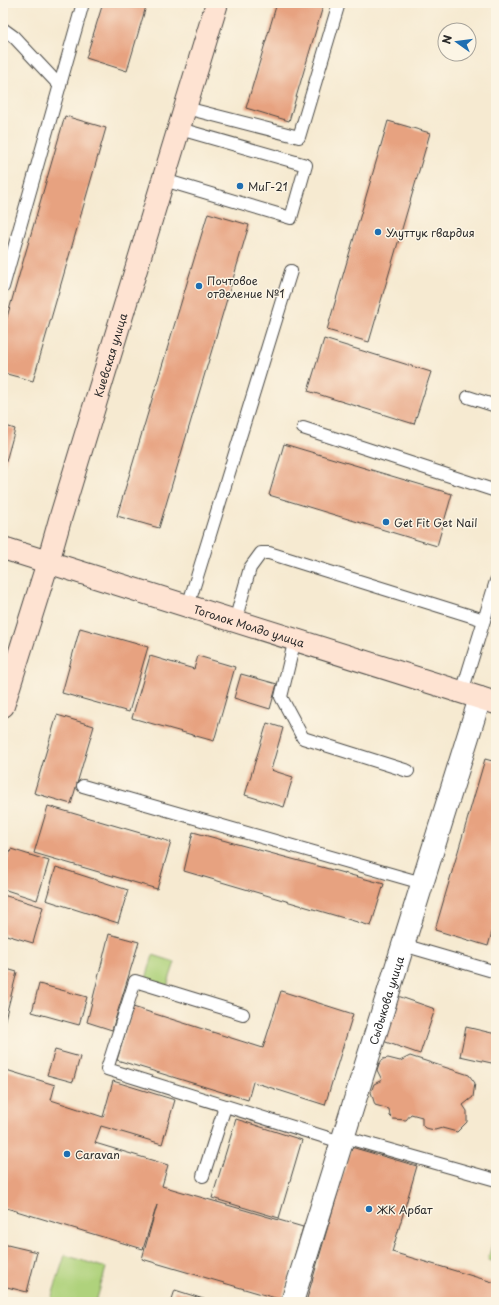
<svg xmlns="http://www.w3.org/2000/svg" width="499" height="1305" viewBox="0 0 499 1305" font-family="'Playpen Sans',sans-serif">
	<style>
		.green { fill: #afd27b; stroke: #6d7e53 }
		.building { fill: #e7a280 }
		.lines { fill: none; stroke-linecap: round; stroke-linejoin: round }
		.lane-casing { stroke: #494844; stroke-width: 14 }
		.street-casing { stroke: #494844; stroke-width: 24 }
		.secondary-casing { stroke: #494844; stroke-width: 24 }
		.lane { stroke: #fff; stroke-width: 12 }
		.street { stroke: #fff; stroke-width: 22 }
		.secondary { stroke: #fee3d2; stroke-width: 22 }
		.poi-dot { fill: #1f6fb2; stroke: #fcf5e5; stroke-width: 1.5 }
		.labels { text-anchor: middle; dominant-baseline: central; stroke-width: 3; stroke-linejoin: round; paint-order: stroke }
		.poi-label { font-size: 11px; fill: #2b2b2b; stroke: #fcf5e5; text-anchor: start }
		.street-label { font-size: 11px; fill: #2b2b2b; stroke: #fcf5e5 }
	</style>
	<rect width="100%" height="100%" fill="#fcf5e5"/>
	<filter id="ink" filterUnits="userSpaceOnUse"><feTurbulence type="fractalNoise" baseFrequency=".025" numOctaves="2"/><feDisplacementMap in="SourceGraphic" scale="8" xChannelSelector="R" yChannelSelector="G"/><feConvolveMatrix kernelMatrix="1 2 1 2 8 2 1 2 1" color-interpolation-filters="sRGB"/></filter>
	<filter id="wash" filterUnits="userSpaceOnUse"><feTurbulence type="fractalNoise" baseFrequency=".012" numOctaves="4" result="noise"/><feDisplacementMap in="SourceGraphic" scale="16" xChannelSelector="R" yChannelSelector="G"/><feGaussianBlur stdDeviation="0.9" result="paint"/><feColorMatrix in="noise" values="0 0 0 0 0 0 0 0 0 0 0 0 0 0 0 0 0 1.4 0 .05"/><feComposite in="paint" operator="in"/></filter>
	<g filter="url(#wash)">
		<rect width="100%" height="100%" fill="#f6ead1"/>
		<g class="green">
			<polygon points="153,955 175,962 167,986 146,979"/>
			<polygon points="496,1229 496,1262 488,1260"/>
			<polygon points="65,1255 106,1268 96,1302 60,1302 51,1299"/>
		</g>
		<g id="blocks">
			<g class="building">
				<polygon points="103,3 147,3 127,71 86,58"/>
				<polygon points="277,3 324,3 289,121 246,108"/>
				<polygon points="65,116 106,128 33,381 3,373 3,331"/>
				<polygon points="388,121 430,133 369,342 327,330"/>
				<polygon points="208,213 249,225 159,528 117,516"/>
				<polygon points="324,339 431,372 414,424 308,391"/>
				<polygon points="3,425 15,429 5,465 3,465"/>
				<polygon points="284,444 452,494 437,546 269,495"/>
				<polygon points="80,628 148,647 129,712 62,693"/>
				<polygon points="150,656 194,669 198,656 235,667 214,741 132,718"/>
				<polygon points="241,674 277,684 270,709 234,698"/>
				<polygon points="57,715 94,726 71,804 34,793"/>
				<polygon points="267,723 283,728 271,770 293,777 284,807 245,795"/>
				<polygon points="485,759 496,762 496,918 488,946 435,930"/>
				<polygon points="48,806 171,842 157,889 34,853"/>
				<polygon points="193,832 384,884 371,926 184,871"/>
				<polygon points="11,849 49,861 37,900 3,889 3,874"/>
				<polygon points="56,867 128,890 118,923 46,900"/>
				<polygon points="3,895 43,907 33,943 3,934"/>
				<polygon points="109,934 139,942 112,1030 87,1022"/>
				<polygon points="3,968 17,972 4,1023 3,1023"/>
				<polygon points="39,984 87,997 79,1025 32,1012"/>
				<polygon points="281,991 353,1014 325,1105 253,1082 248,1100 117,1060 133,1007 263,1048"/>
				<polygon points="395,995 435,1009 420,1054 380,1040"/>
				<polygon points="466,1027 496,1034 496,1064 460,1056"/>
				<polygon points="55,1050 80,1057 73,1082 47,1075"/>
				<polygon points="410,1056 469,1075 475,1083 473,1097 463,1105 467,1111 467,1122 457,1132 442,1128 435,1130 425,1128 422,1125 422,1117 411,1114 406,1120 393,1119 390,1116 389,1109 375,1105 371,1092 374,1084 382,1080 377,1070 379,1064 383,1059 388,1058 400,1061"/>
				<polygon points="3,1069 55,1085 51,1100 103,1117 113,1081 175,1100 162,1144 101,1126 95,1143 168,1165 162,1186 303,1227 282,1300 142,1259 157,1205 143,1249 3,1207"/>
				<polygon points="236,1119 302,1140 279,1218 212,1198"/>
				<polygon points="351,1147 417,1166 392,1252 496,1283 496,1302 306,1302"/>
				<polygon points="3,1244 37,1252 27,1292 3,1286"/>
				<polygon points="175,1290 213,1302 171,1302"/>
			</g>
		</g>
	</g>
	<g filter="url(#ink)">
		<use href="#blocks" fill-opacity="0" stroke="#494844" stroke-width="1"/>
		<g class="lines">
			<defs>
				<g id="lane">
					<polyline points="3,29 14,37 60,86"/>
					<polyline points="186,108 299,137 339,3"/>
					<polyline points="164,180 291,218 306,165 180,129"/>
					<polyline points="3,287 83,3"/>
					<polyline points="468,397 496,406"/>
					<polyline points="303,428 496,491"/>
					<polyline points="188,606 291,271"/>
					<polyline points="235,621 250,568 261,553 269,553 484,620"/>
					<polyline points="295,639 281,697 303,738 408,771"/>
					<polyline points="462,692 496,581"/>
					<polyline points="83,786 422,883"/>
					<polyline points="403,945 496,972"/>
					<polyline points="243,1014 135,981 107,1069 341,1142"/>
					<polyline points="344,1137 496,1180"/>
					<polyline points="203,1176 225,1107"/>
				</g>
				<g id="street">
					<path id="s1" d="M 292,1302 L 480,698"/>
				</g>
				<g id="secondary">
					<path id="s2" d="M 3,548 L 496,703"/>
					<path id="s3" d="M 3,706 L 48,562 L 61,516 L 217,3"/>
				</g>
			</defs>
			<use href="#lane" class="lane-casing"/>
			<use href="#street" class="street-casing"/>
			<use href="#secondary" class="secondary-casing"/>
			<use href="#lane" class="lane"/>
			<use href="#street" class="street"/>
			<use href="#secondary" class="secondary"/>
		</g>
	</g>
	<g class="poi-dot">
		<circle cx="240" cy="186" r="4"/>
		<circle cx="378" cy="232" r="4"/>
		<circle cx="199" cy="286" r="4"/>
		<circle cx="386" cy="522" r="4"/>
		<circle cx="67" cy="1154" r="4"/>
		<circle cx="369" cy="1209" r="4"/>
	</g>
	<g class="labels">
		<g class="poi-label">
			<text x="248" y="186">МиГ-21</text>
			<text x="386" y="232">Улуттук гвардия</text>
			<text x="207" y="280">Почтовое<tspan x="207" dy="13">отделение №1</tspan></text>
			<text x="394" y="522">Get Fit Get Nail</text>
			<text x="75" y="1154">Caravan</text>
			<text x="377" y="1209">ЖК Арбат</text>
		</g>
		<g class="street-label">
			<text stroke="none"><textPath href="#s3" startOffset="367">Киевская улица</textPath></text>
			<text stroke="none"><textPath href="#s2" startOffset="258">Тоголок Молдо улица</textPath></text>
			<text stroke="none"><textPath href="#s1" startOffset="316">Сыдыкова улица</textPath></text>
		</g>
	</g>
	<rect width="499" height="1305" fill="none" stroke="#fcf5e5" stroke-width="16"/>
	<g transform="translate(457 42) rotate(284)"><circle r="19" fill="#fcf5e5" stroke="#a8a49b"/>
	<path d="M0-3L7 15L0 10L-7 15Z" fill="#1f6fb2"/>
	<text y="-6" font-size="11" font-weight="bold" text-anchor="middle" fill="#2b2b2b">N</text>
	</g>
</svg>
